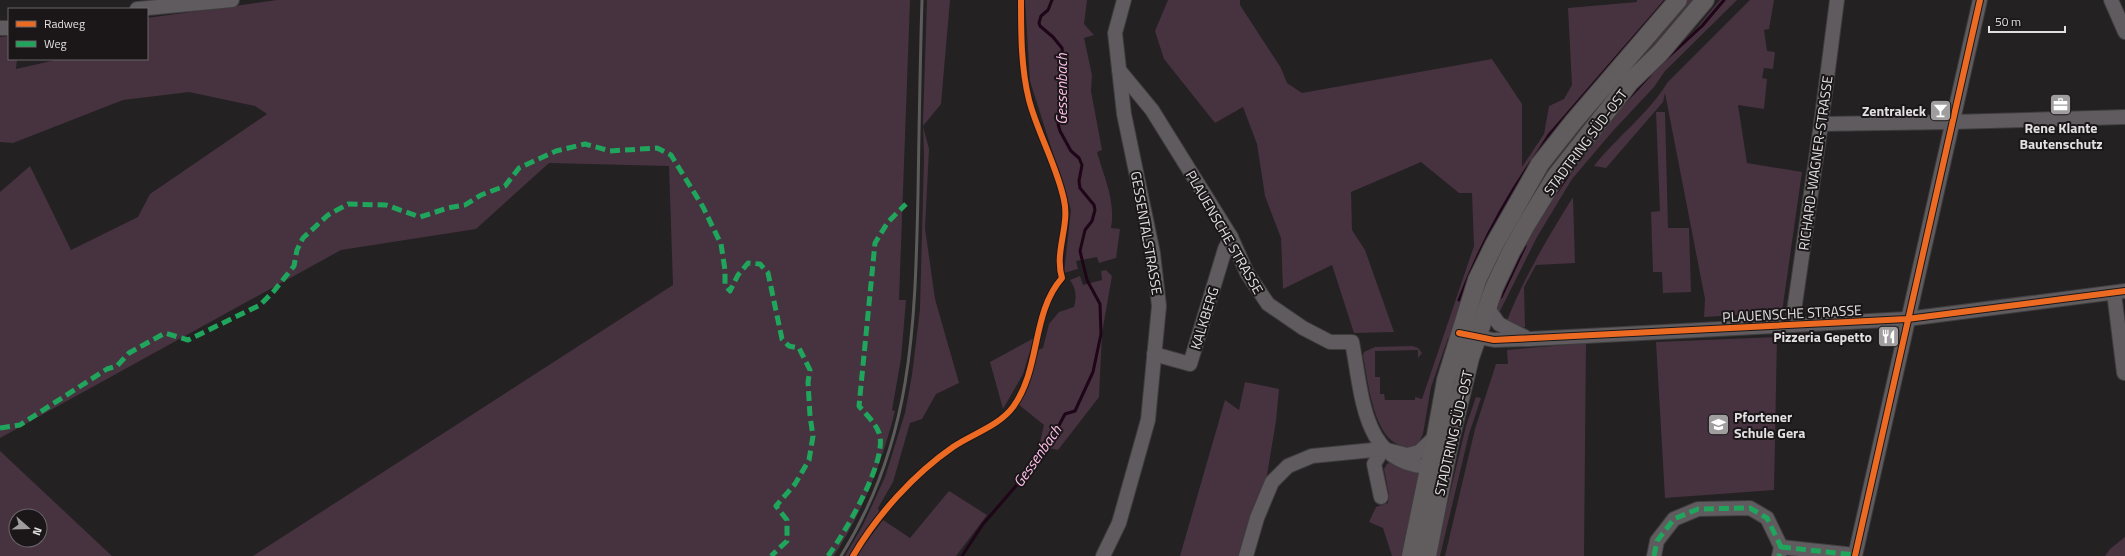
<svg xmlns="http://www.w3.org/2000/svg" width="2125" height="556" viewBox="0 0 2125 556" font-family="'Titillium Web',sans-serif">
	<style>
		.green { fill: #473240; fill-rule: evenodd }
		.lines { fill: none; stroke-linecap: round; stroke-linejoin: round }
		.stream { stroke: #1e0517; stroke-width: 3 }
		.minor-casing { stroke: #3e3c3d; stroke-width: 16 }
		.major-casing { stroke: #3e3c3d; stroke-width: 20 }
		.minor { stroke: #5f5b5e; stroke-width: 14 }
		.major { stroke: #615c5e; stroke-width: 18 }
		.rail { stroke: #5e5b5d; stroke-width: 3 }
		.quiet { stroke: #20a55d; stroke-width: 5; stroke-dasharray: 10 5; stroke-linecap: butt }
		.cycleway-casing { stroke: #1b1719; stroke-width: 8 }
		.cycleway { stroke: #ed6a23; stroke-width: 6 }
		.labels { text-anchor: middle; dominant-baseline: central; stroke-width: 4; stroke-linejoin: round; paint-order: stroke }
		.poi-label { font-size: 14px; font-weight: bold; fill: #e2e0e1; stroke: #1b1719; text-anchor: end }
		.street-label { font-size: 14px; fill: #e2e0e1; stroke: #1b1719 }
		.water-label { font-size: 15px; font-style: italic; fill: #ffbfea; stroke: #1b1719 }
	</style>
	<rect width="100%" height="100%" fill="#232122"/>
	<g class="green">
		<path d="M 277,0 L 910,0 L 899,300 L 906,300 L 901,359 L 892,410 L 895,411 C 882,463 863,511 834,556 L 253,556 L 673,285 L 669,166 L 549,163 L 476,229 L 341,250 L 0,438 L 0,192 L 30,166 L 71,250 L 138,217 L 150,194 L 267,114 L 255,106 L 189,92 L 123,100 L 13,143 L 0,142 L 0,37 L 9,36 L 9,59 L 17,59 L 16,69 L 60,59 L 147,59 L 147,18 Z"/>
		<polygon points="927,0 950,0 941,104 923,126 929,149 925,228 935,299 959,383 936,394 922,419 910,423 893,482 878,508 880,514 850,556 845,556 863,525 885,477 905,413 912,375 920,309 924,157 923,121"/>
		<path d="M 1025,0 L 1087,0 L 1084,24 L 1094,35 L 1084,38 L 1092,75 L 1091,91 L 1102,150 L 1097,152 C 1104,177 1116,202 1111,228 L 1120,229 L 1116,258 L 1099,263 L 1097,257 L 1076,261 L 1078,269 L 1064,273 L 1071,210 L 1030,81 Z"/>
		<path d="M 1168,0 L 1240,0 L 1240,5 L 1281,68 L 1287,83 L 1302,93 L 1492,59 L 1522,104 L 1522,167 L 1544,134 L 1549,106 L 1564,99 L 1572,85 L 1568,8 L 1637,2 L 1637,0 L 1673,0 L 1582,104 L 1451,339 L 1448,338 L 1431,387 L 1423,434 L 1417,446 C 1374,456 1369,384 1363,356 L 1364,352 L 1375,347 L 1412,346 L 1418,348 L 1422,353 L 1418,358 L 1418,350 L 1375,351 L 1375,377 L 1380,377 L 1380,394 L 1384,394 L 1385,400 L 1415,400 L 1415,397 L 1422,399 L 1474,246 L 1472,193 L 1459,193 L 1421,162 L 1351,192 L 1352,230 L 1365,250 L 1394,332 L 1354,333 L 1332,265 L 1283,289 L 1281,238 L 1265,196 L 1257,144 L 1243,107 L 1215,123 L 1164,59 L 1155,31 Z"/>
		<polygon points="1688,0 1699,0 1629,74 1510,235 1575,132"/>
		<polygon points="1720,0 1737,0 1665,71 1654,87 1612,132 1572,179 1537,237 1498,315 1495,308 1505,279 1553,191 1630,92 1696,29"/>
		<path d="M 1750,0 L 1774,0 L 1769,29 L 1764,30 L 1767,51 L 1775,52 L 1773,69 L 1764,68 L 1762,78 L 1767,79 L 1764,109 L 1738,105 L 1747,163 L 1802,172 L 1782,312 L 1704,317 L 1705,299 L 1665,93 L 1663,102 L 1606,168 L 1594,166 C 1616,138 1650,112 1667,83 Z"/>
		<polygon points="1656,112 1665,112 1668,228 1689,228 1691,292 1663,293 1662,272 1653,272 1651,212 1660,211"/>
		<path d="M 1573,197 L 1575,263 L 1536,265 L 1524,287 L 1525,327 L 1518,328 L 1506,323 C 1523,279 1548,237 1573,197 Z"/>
		<path d="M 1106,270 L 1112,276 L 1102,333 L 1099,397 L 1058,450 L 1039,446 L 1044,425 L 1018,404 L 1024,394 L 1038,350 L 1043,348 L 1049,324 L 1059,312 L 1074,307 C 1077,297 1076,289 1070,280 L 1080,276 L 1083,285 L 1102,280 L 1101,271 Z"/>
		<polygon points="1777,337 1774,490 1665,498 1656,342"/>
		<polygon points="1034,338 1023,374 1003,409 990,362"/>
		<polygon points="1586,343 1584,556 1445,556 1475,429 1496,364 1508,364 1507,350"/>
		<polygon points="1245,382 1279,389 1276,421 1267,475 1241,556 1180,556 1225,400 1239,410"/>
		<polygon points="1476,397 1481,398 1469,434 1440,556 1435,556 1466,426"/>
		<path d="M 0,451 L 112,556 L 0,556 ZM 16,516 L 40,516 L 40,540 L 16,540 Z"/>
		<polygon points="1392,461 1417,472 1420,479 1404,556 1392,556 1383,528 1369,522 1376,507 1388,503 1389,495 1384,469 1387,464"/>
		<polygon points="949,491 987,515 956,556 856,556 883,520 910,538"/>
		<polygon points="2125,537 2125,556 2105,556 2110,549"/>
	</g>
	<g class="lines">
		<g class="stream">
			<polyline points="1665,60 1702,26 1724,0"/>
			<polyline points="1625,102 1650,75"/>
			<polyline points="1534,158 1549,135 1666,0"/>
			<polyline points="1556,193 1573,168"/>
			<polyline points="1501,297 1525,246"/>
			<path d="M 1459,300 C 1478,251 1501,206 1531,162"/>
			<polyline points="962,556 983,524 1022,479 1036,457 1041,452 1041,447 1051,434 1056,431 1065,414 1075,411 1093,372 1101,334 1100,304 1087,280 1080,251 1085,230 1092,221 1095,210 1094,205 1080,188 1079,181 1082,165 1079,158 1071,151 1060,131 1058,124 1062,100 1059,80 1064,65 1062,48 1053,37 1040,26 1039,23 1041,16 1048,10 1052,0"/>
		</g>
		<defs>
			<g id="minor">
				<polyline points="2111,0 2125,32"/>
				<polyline points="137,9 232,0"/>
				<polyline points="0,28 9,28"/>
				<path d="M 1119,70 L 1152,110 L 1231,237 L 1247,273 L 1268,304 L 1303,328 L 1330,342 L 1352,342 C 1363,398 1362,470 1438,467"/>
				<polyline points="1821,124 1952,122 2125,117"/>
				<polyline points="2114,293 2124,373"/>
				<polyline points="1487,307 1499,324 1525,337"/>
				<polyline points="1792,325 1821,124 1837,0"/>
				<polyline points="1468,335 1494,340 1529,339 1907,319 2125,291"/>
				<polyline points="1154,354 1190,364 1225,249 1231,237"/>
				<polyline points="1381,497 1374,464 1383,449"/>
				<polyline points="1781,547 1855,555"/>
				<polyline points="1103,556 1119,523 1148,420 1159,306 1153,253 1124,114 1115,33 1124,0"/>
				<polyline points="1246,556 1257,518 1272,482 1288,466 1312,456 1383,449 1407,455 1419,452 1436,436"/>
				<polyline points="1654,556 1657,541 1674,519 1698,509 1750,508 1767,518 1781,547 1779,556"/>
				<polyline points="1855,556 1980,0"/>
			</g>
			<g id="major">
				<polyline points="1411,556 1436,435 1446,380 1477,280 1494,245 1540,164 1574,121 1678,0"/>
				<polyline points="1427,556 1450,440 1470,358 1494,288 1511,252 1526,225 1556,176 1630,82 1660,53 1705,0"/>
			</g>
		</defs>
		<use href="#minor" class="minor-casing"/>
		<use href="#major" class="major-casing"/>
		<use href="#minor" class="minor"/>
		<use href="#major" class="major"/>
		<path class="rail" d="M 841,556 C 913,441 915,325 918,194 C 919,129 920,65 922,0"/>
		<g class="quiet">
			<polyline points="0,428 20,425 107,369 117,366 129,353 165,333 188,340 260,305 274,291 294,266 297,250 303,238 328,215 348,204 386,205 420,217 448,208 465,205 481,195 505,186 519,168 556,151 585,144 610,151 657,148 671,155 703,207 721,244 725,270 725,285 730,291 738,275 748,263 760,264 768,273 782,339 789,346 799,348 810,370 808,382 810,416 813,436 809,460 795,484 776,506 787,520 787,541 771,556"/>
			<polyline points="1781,547 1855,555"/>
			<path d="M 828,556 C 844,534 889,459 879,433 C 876,424 866,414 859,406 L 875,243 L 888,222 L 906,204"/>
			<polyline points="1654,556 1657,541 1674,519 1698,509 1750,508 1767,518 1781,547 1779,556"/>
		</g>
		<defs>
			<g id="cycleway">
				<polyline points="1459,333 1494,340 1907,319 2125,291"/>
				<path d="M 853,556 C 877,515 914,474 953,447 C 972,434 999,426 1013,407 C 1041,369 1031,313 1062,278 C 1054,252 1070,226 1064,200 C 1057,166 1038,134 1029,100 C 1021,68 1021,33 1021,0"/>
				<polyline points="1855,556 1980,0"/>
			</g>
		</defs>
		<use href="#cycleway" class="cycleway-casing"/>
		<use href="#cycleway" class="cycleway"/>
	</g>
	<defs>
		<symbol id="office-square" viewBox="-11 -11 22 22"><rect x="-9" y="-9" width="18" height="18" rx="4" fill="#9f9d9e" stroke="#1b1719"/><path d="M-6-3h4V-5.5h4V-3h4V5H-6ZM-1-4.5V-3h2v-1.5ZM-6 0V1H6V0Z" fill="#fff"/></symbol>
		<symbol id="bar-square" viewBox="-11 -11 22 22"><rect x="-9" y="-9" width="18" height="18" rx="4" fill="#9f9d9e" stroke="#1b1719"/><path d="M-6-5H6L.8 .8V4.5H3.5V6h-7V4.5H-.8V.8Z" fill="#fff"/></symbol>
		<symbol id="restaurant-square" viewBox="-11 -11 22 22"><rect x="-9" y="-9" width="18" height="18" rx="4" fill="#9f9d9e" stroke="#1b1719"/><path d="M-5-6h1v4h1v-4h1v4h1v-4h1v5L-1.5 .5V6h-2V.5L-5-1ZM5-6V6H3V1.5H1.5Q1.5-4 5-6Z" fill="#fff"/></symbol>
		<symbol id="school-square" viewBox="-11 -11 22 22"><rect x="-9" y="-9" width="18" height="18" rx="4" fill="#9f9d9e" stroke="#1b1719"/><path d="M0-5L7-2L0 1L-7-2ZM-4 1L0 2.5L4 1V4Q0 6-4 4Z" fill="#fff"/></symbol>
	</defs>
	<g fill-rule="evenodd">
		<use href="#office-square" x="2048" y="92" width="25" height="25"/>
		<use href="#bar-square" x="1928" y="98" width="25" height="25"/>
		<use href="#restaurant-square" x="1876" y="324" width="25" height="25"/>
		<use href="#school-square" x="1706" y="412" width="25" height="25"/>
	</g>
	<g class="labels">
		<g class="poi-label">
			<text x="1926" y="110">Zentraleck</text>
			<text x="2061" y="127" text-anchor="middle">Rene Klante<tspan x="2061" dy="16">Bautenschutz</tspan></text>
			<text x="1872" y="336">Pizzeria Gepetto</text>
			<text x="1734" y="416" text-anchor="start">Pfortener<tspan x="1734" dy="16">Schule Gera</tspan></text>
		</g>
		<g class="street-label">
			<text transform="translate(1585 142) rotate(-53)">STADTRING SÜD-OST</text>
			<text transform="translate(1815 163) rotate(-82)">RICHARD-WAGNER-STRASSE</text>
			<text transform="translate(1225 232) rotate(60)">PLAUENSCHE STRASSE</text>
			<text transform="translate(1147 233) rotate(80)">GESSENTALSTRASSE</text>
			<text transform="translate(1792 313) rotate(-3)">PLAUENSCHE STRASSE</text>
			<text transform="translate(1204 318) rotate(-73)">KALKBERG</text>
			<text transform="translate(1453 433) rotate(-77)">STADTRING SÜD-OST</text>
		</g>
		<g class="water-label">
			<text transform="translate(1061 89) rotate(-90)">Gessenbach</text>
			<text transform="translate(1037 456) rotate(-55)">Gessenbach</text>
		</g>
	</g>
	<rect x="8" y="8" width="140" height="52" fill="#1b1719" stroke="#6b6769"/>
	<rect x="16" y="21" width="20" height="6" fill="#ed6a23" stroke="#6b6769"/>
	<text x="44" y="28" font-size="12" fill="#e2e0e1">Radweg</text>
	<rect x="16" y="41" width="20" height="6" fill="#20a55d" stroke="#6b6769"/>
	<text x="44" y="48" font-size="12" fill="#e2e0e1">Weg</text>
	<g transform="translate(28 528) rotate(110)"><circle r="19" fill="#1b1719" stroke="#6b6769"/>
	<path d="M0-3L7 15L0 10L-7 15Z" fill="#9f9d9e"/>
	<text y="-6" font-size="11" font-weight="bold" text-anchor="middle" fill="#e2e0e1">N</text>
	</g>
	<path d="M1989 26v6h76v-6" fill="none" stroke="#e2e0e1" stroke-width="2"/>
	<text x="1995" y="26" font-size="12" fill="#e2e0e1" stroke="#1b1719" stroke-width="3" paint-order="stroke">50 m</text>
</svg>
